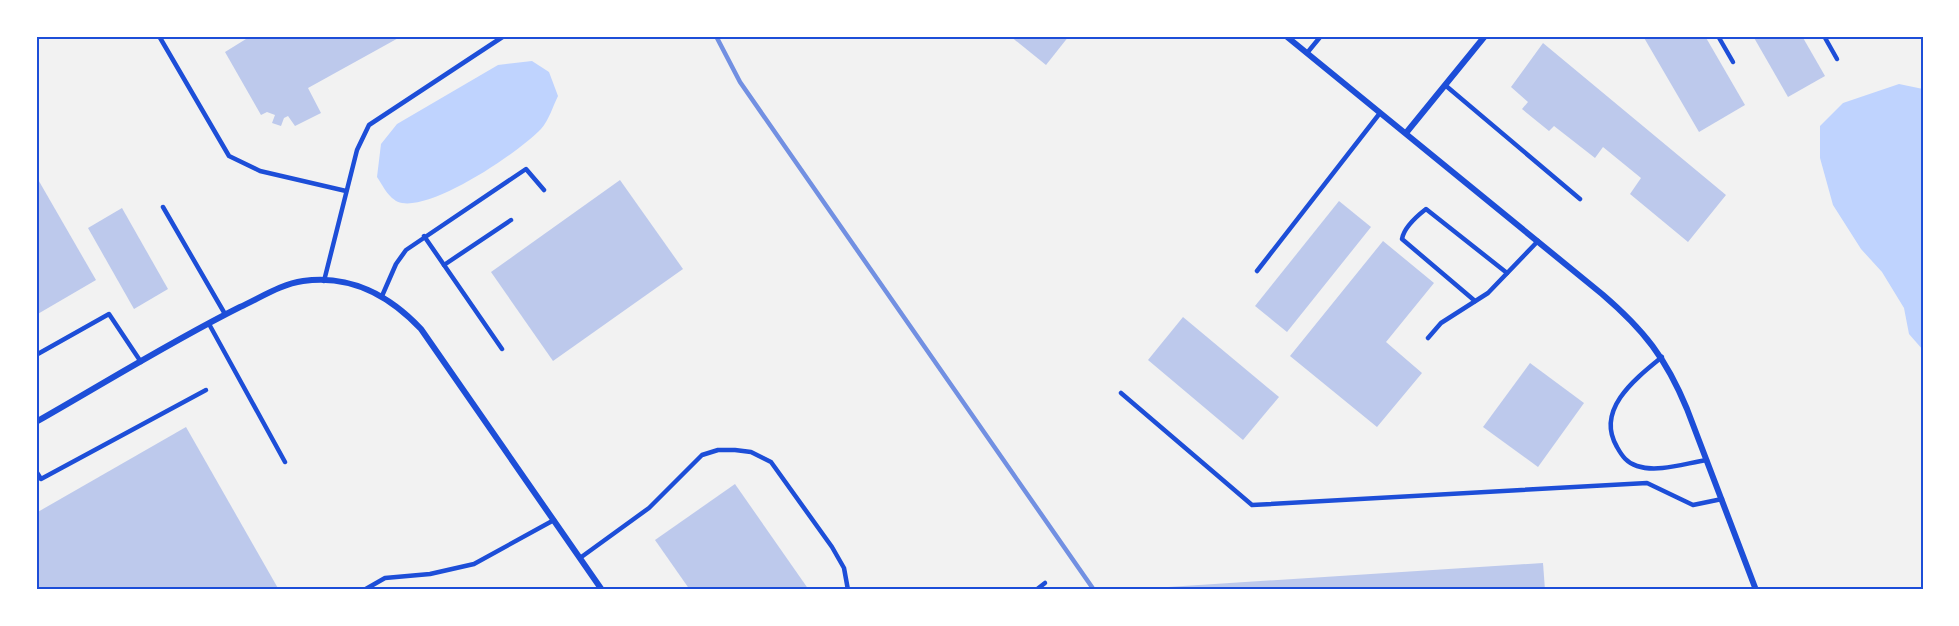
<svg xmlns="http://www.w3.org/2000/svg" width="1959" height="626" viewBox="0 0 1959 626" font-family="Rubik,sans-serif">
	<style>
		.water { fill: #bfd3fe }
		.building { fill: #bdc9ec }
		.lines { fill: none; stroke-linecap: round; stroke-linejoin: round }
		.service { stroke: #1d4ed8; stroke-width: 4.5 }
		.minor { stroke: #1d4ed8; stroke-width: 6 }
		.rail { stroke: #7290e2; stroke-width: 4.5 }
		.neatline { fill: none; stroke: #1d4ed8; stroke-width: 2 }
	</style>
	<rect width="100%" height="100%" fill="#f2f2f2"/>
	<g class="water">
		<path d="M 532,61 L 549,72 L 558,96 C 553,106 549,120 541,129 C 518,153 435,209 402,203 C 390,201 383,186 377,177 L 381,144 L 397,124 L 498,65 Z"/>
		<polygon points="1899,84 1923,89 1923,350 1909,334 1904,308 1882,272 1861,249 1833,205 1820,158 1820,126 1843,103"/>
	</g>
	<g class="building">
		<polygon points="244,36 402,36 308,88 321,113 295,126 288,116 284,118 281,126 272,123 275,115 267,112 261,115 225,52 246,39"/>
		<polygon points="1010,36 1069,36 1046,65"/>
		<polygon points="1643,36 1705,36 1745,105 1699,132"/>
		<polygon points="1753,36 1802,36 1825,76 1788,97"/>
		<polygon points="1543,43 1726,195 1688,242 1630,194 1641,178 1603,147 1595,158 1554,126 1549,131 1522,109 1528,102 1511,87"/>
		<polygon points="36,176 96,280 36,315"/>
		<polygon points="620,180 683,269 553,361 491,272"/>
		<polygon points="1339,201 1371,227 1287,332 1255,306"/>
		<polygon points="122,208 168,289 134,309 88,228"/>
		<polygon points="1383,241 1434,283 1386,342 1422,373 1377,427 1290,356"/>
		<polygon points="1183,317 1279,397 1243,440 1148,360"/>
		<polygon points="1530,363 1584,403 1538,467 1483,427"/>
		<polygon points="186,427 279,590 36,590 36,513"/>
		<polygon points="735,484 809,590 690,590 655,540"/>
		<polygon points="1543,563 1545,590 1169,590 1168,587"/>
	</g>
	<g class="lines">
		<g class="service">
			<polyline points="159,36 229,156 260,171 346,191"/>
			<polyline points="1718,36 1733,62"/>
			<polyline points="1824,36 1837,59"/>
			<polyline points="1307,53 1321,36"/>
			<polyline points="1445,85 1580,199"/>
			<polyline points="163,207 225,314"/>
			<polyline points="424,236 502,349"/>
			<polyline points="444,265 511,220"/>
			<polyline points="1257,271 1380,113"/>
			<polyline points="324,281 357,150 369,125 504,36"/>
			<polyline points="382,296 396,264 406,250 526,169 544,190"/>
			<path d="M 1475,301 L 1402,239 C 1404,227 1417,216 1426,209 L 1507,273"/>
			<polyline points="209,324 285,462"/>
			<polyline points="1428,338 1441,323 1488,293 1538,241"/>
			<polyline points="36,355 109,314 141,362"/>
			<path d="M 1662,357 C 1635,379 1595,410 1617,447 C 1622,456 1627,463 1637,466 C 1658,473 1686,463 1707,460"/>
			<polyline points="1121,393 1252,505 1647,483 1693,505 1722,499"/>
			<polyline points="36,471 41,479 206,390"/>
			<polyline points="580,558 649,508 702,455 718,450 735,450 751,452 771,462 832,547 844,568 848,590"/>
			<polyline points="364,590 385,578 430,574 474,564 554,520"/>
			<polyline points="1036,590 1045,583"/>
		</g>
		<g class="minor">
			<path d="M 1286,36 L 1602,294 C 1644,330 1666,358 1687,409 L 1756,590"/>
			<polyline points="1406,133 1485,36"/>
			<path d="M 36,422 C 103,384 170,342 240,307 C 260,298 281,284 303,281 C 350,274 390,296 421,329 L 602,590"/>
		</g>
		<polyline class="rail" points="716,36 740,82 1094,590"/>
	</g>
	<rect width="1959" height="626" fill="none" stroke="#ffffff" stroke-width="75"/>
	<rect x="38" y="38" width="1884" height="550" class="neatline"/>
</svg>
